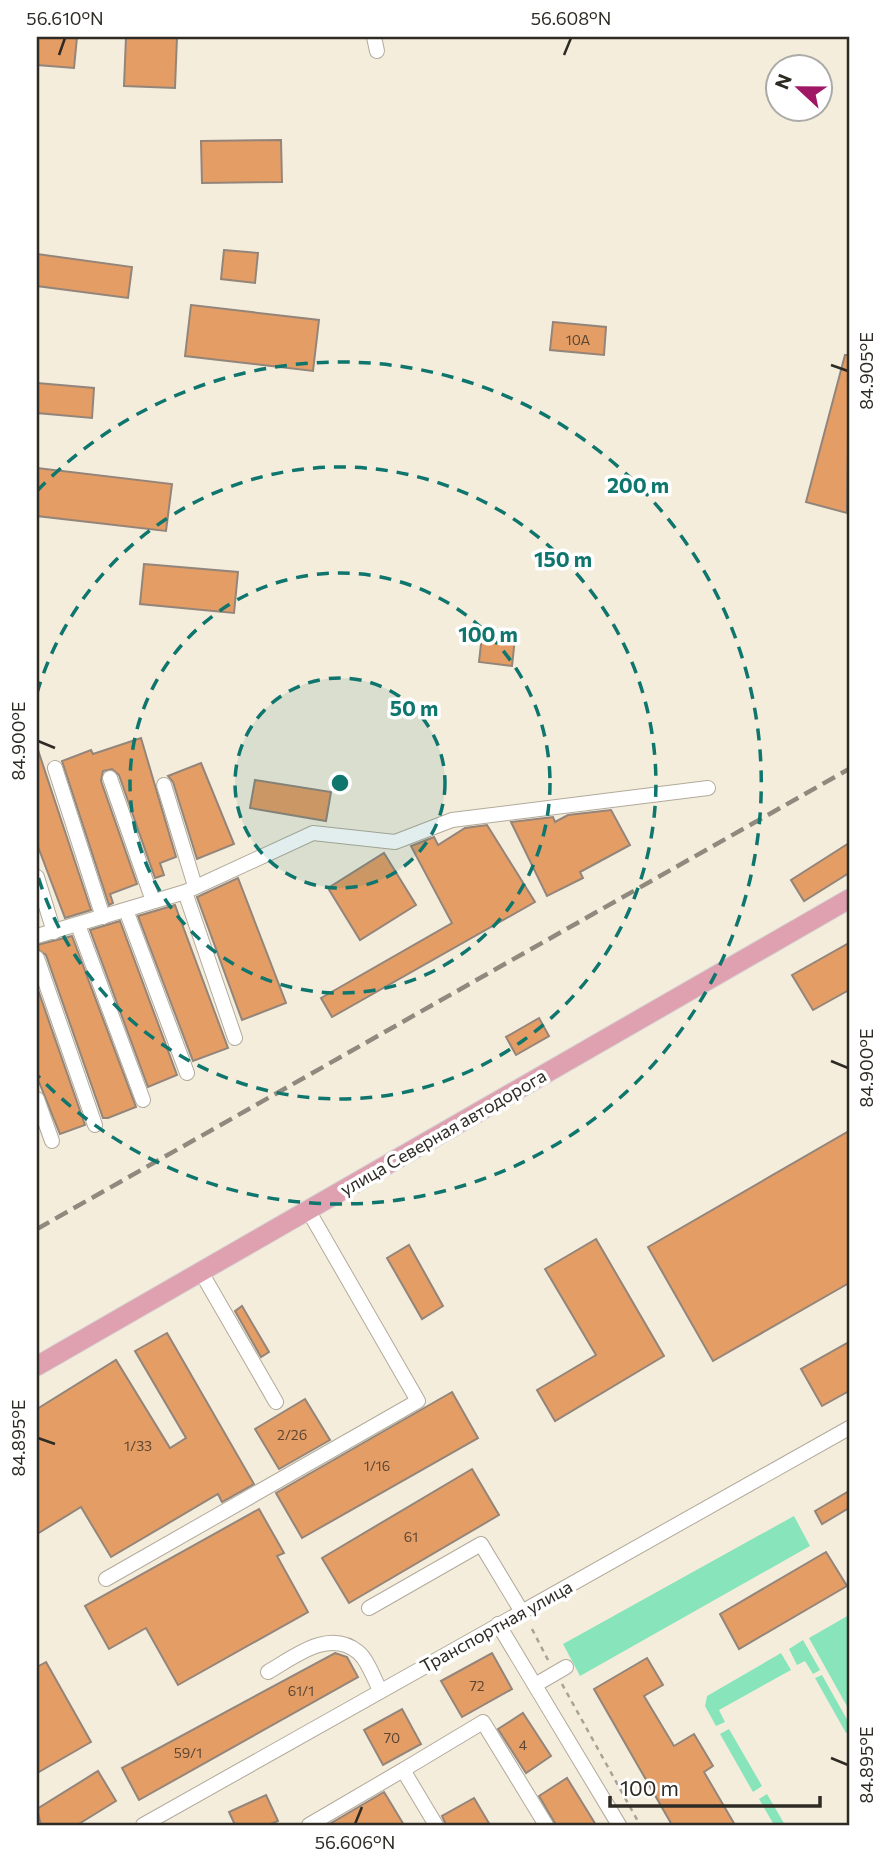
<svg xmlns="http://www.w3.org/2000/svg" width="886" height="1862" viewBox="0 0 886 1862" font-family="Commissioner,sans-serif">
	<style>
		.green { fill: #88e4bb }
		.building { fill: #e49d65; stroke: #94857a; stroke-width: 2 }
		.lines { fill: none; stroke-linecap: round; stroke-linejoin: round }
		.minor-casing { stroke: #b2aa9b; stroke-width: 16 }
		.major-casing { stroke: #d5d4d3; stroke-width: 21 }
		.path { stroke: #a9a296; stroke-width: 2.5; stroke-dasharray: 5 5; stroke-linecap: butt }
		.minor { stroke: #fff; stroke-width: 14 }
		.major { stroke: #dfa1b0; stroke-width: 19 }
		.rail { stroke: #908a7e; stroke-width: 4.5; stroke-dasharray: 14 7; stroke-linecap: butt }
		.ticks { fill: none; stroke: #2e2a24; stroke-width: 2.5 }
		.ring { fill: none; stroke: #0f766e; stroke-width: 3.5; stroke-dasharray: 12 9 }
		.labels { text-anchor: middle; dominant-baseline: central; stroke-width: 7; stroke-linejoin: round; paint-order: stroke }
		.number-label { font-size: 14px; fill: #5c4734 }
		.street-label { font-size: 18px; fill: #2e2a24; stroke: #fff }
		.centre { fill: #0f766e; stroke: #fff; stroke-width: 3.5 }
		.ring-label { font-size: 21px; text-anchor: middle; font-weight: bold; fill: #0f766e; stroke: #fff; stroke-width: 7; stroke-linejoin: round; paint-order: stroke }
		.neatline { fill: none; stroke: #2e2a24; stroke-width: 2.5 }
		.ticks-label { font-size: 18px; text-anchor: middle; fill: #2e2a24 }
	</style>
	<rect width="100%" height="100%" fill="#f5eddc"/>
	<g class="green">
		<polygon points="794,1516 810,1546 580,1676 563,1644"/>
		<polygon points="849,1615 849,1710 809,1638"/>
		<polygon points="803,1640 820,1670 813,1674 805,1661 797,1665 789,1649"/>
		<polygon points="781,1653 791,1670 719,1710 725,1722 716,1726 705,1706 707,1696"/>
		<polygon points="822,1675 849,1723 849,1731 846,1733 815,1678"/>
		<polygon points="729,1729 762,1786 753,1792 720,1734"/>
		<polygon points="767,1794 785,1825 774,1825 759,1799"/>
	</g>
	<g class="building">
		<polygon points="37,37 77,37 74,68 37,65"/>
		<polygon points="126,37 177,37 175,88 124,86"/>
		<polygon points="281,140 282,182 202,183 201,141"/>
		<polygon points="224,250 258,253 255,283 221,279"/>
		<polygon points="37,254 132,267 128,298 37,286"/>
		<polygon points="191,305 319,320 313,371 185,356"/>
		<polygon points="553,322 606,327 604,355 550,350"/>
		<polygon points="845,355 849,355 847,513 806,502"/>
		<polygon points="37,383 94,388 92,418 37,413"/>
		<polygon points="37,468 172,484 166,531 37,516"/>
		<polygon points="144,564 238,572 234,613 140,604"/>
		<polygon points="482,635 515,638 512,666 479,662"/>
		<polygon points="141,738 176,857 160,863 164,875 155,878 119,775 112,769 103,771 101,781 137,884 110,894 113,903 109,905 62,761 91,750 93,754"/>
		<polygon points="37,747 91,910 65,918 37,844"/>
		<polygon points="201,763 234,844 197,859 173,782 168,776"/>
		<polygon points="255,780 331,792 326,821 250,808"/>
		<polygon points="611,810 630,845 580,872 583,878 547,896 511,822 553,817 555,822 568,815"/>
		<polygon points="487,825 535,902 332,1017 321,998 452,923 411,846 434,837 438,845 465,828"/>
		<polygon points="849,843 849,873 804,901 791,880"/>
		<polygon points="384,853 416,905 360,940 328,888"/>
		<polygon points="238,878 286,1003 242,1020 197,897"/>
		<polygon points="175,905 228,1048 193,1061 138,916"/>
		<polygon points="120,921 177,1075 148,1087 90,930"/>
		<polygon points="72,936 136,1107 108,1118 103,1118 46,955 37,949 37,945"/>
		<polygon points="849,943 849,990 813,1010 792,975"/>
		<polygon points="37,987 85,1125 60,1134 37,1077"/>
		<polygon points="539,1018 549,1036 516,1055 506,1037"/>
		<polygon points="849,1131 849,1283 713,1361 648,1247"/>
		<polygon points="596,1239 664,1356 555,1421 537,1390 596,1355 545,1269"/>
		<polygon points="409,1245 443,1306 422,1319 387,1258"/>
		<polygon points="242,1306 269,1352 261,1357 235,1311"/>
		<polygon points="167,1333 254,1484 222,1502 218,1494 111,1557 81,1507 37,1534 37,1409 116,1360 170,1448 186,1438 135,1351"/>
		<polygon points="849,1342 849,1391 822,1406 801,1369"/>
		<polygon points="452,1392 478,1438 302,1538 276,1493"/>
		<polygon points="305,1399 330,1440 279,1469 255,1429"/>
		<polygon points="472,1469 499,1515 349,1603 322,1558"/>
		<polygon points="849,1491 849,1508 822,1524 815,1511"/>
		<polygon points="259,1509 284,1553 277,1556 308,1612 178,1685 146,1628 109,1649 85,1606"/>
		<polygon points="826,1552 847,1586 739,1649 720,1614"/>
		<polygon points="335,1653 347,1657 358,1677 139,1800 122,1768"/>
		<polygon points="492,1653 512,1689 462,1717 441,1681"/>
		<polygon points="647,1658 663,1685 644,1696 674,1746 694,1734 713,1766 704,1772 735,1825 672,1825 594,1689"/>
		<polygon points="46,1662 91,1742 37,1773 37,1667"/>
		<polygon points="402,1709 421,1744 383,1765 364,1730"/>
		<polygon points="523,1713 551,1756 526,1773 498,1729"/>
		<polygon points="98,1771 116,1801 77,1825 41,1825 37,1809"/>
		<polygon points="567,1778 596,1825 556,1825 539,1796"/>
		<polygon points="384,1792 404,1825 328,1825"/>
		<polygon points="266,1795 278,1821 268,1825 235,1825 229,1812"/>
		<polygon points="474,1798 490,1825 446,1825 442,1816"/>
	</g>
	<g class="lines">
		<defs>
			<g id="minor">
				<polyline points="374,37 377,51"/>
				<polyline points="55,768 103,917"/>
				<polyline points="110,778 153,901"/>
				<polyline points="164,785 195,886"/>
				<polyline points="37,877 54,932"/>
				<polyline points="185,892 235,1038"/>
				<polyline points="126,910 187,1073"/>
				<polyline points="78,925 143,1100"/>
				<polyline points="37,936 185,892 313,833 395,842 452,820 708,788"/>
				<polyline points="37,958 95,1125"/>
				<polyline points="37,1099 52,1141"/>
				<polyline points="201,1272 276,1402"/>
				<polyline points="106,1579 418,1401 308,1210"/>
				<polyline points="369,1608 481,1544 522,1612"/>
				<polyline points="498,1624 619,1825"/>
				<path d="M 268,1672 C 294,1657 329,1628 358,1652 C 368,1660 374,1679 380,1690"/>
				<polyline points="535,1685 566,1667"/>
				<polyline points="403,1770 483,1722 546,1825"/>
				<polyline points="143,1825 849,1428"/>
				<polyline points="309,1825 403,1770 436,1825"/>
			</g>
			<polyline id="major" points="37,1366 849,899"/>
		</defs>
		<use href="#minor" class="minor-casing"/>
		<use href="#major" class="major-casing"/>
		<g class="path">
			<polyline points="532,1629 548,1660"/>
			<polyline points="562,1684 640,1825"/>
		</g>
		<use href="#minor" class="minor"/>
		<use href="#major" class="major"/>
		<polyline class="rail" points="37,1229 849,769"/>
	</g>
	<path class="ticks" d="M 59,55 L 65,38M 564,55 L 571,38M 831,365 L 848,371M 38,741 L 55,748M 831,1061 L 848,1068M 38,1438 L 55,1444M 831,1758 L 848,1765M 355,1824 L 362,1807"/>
	<circle cx="340" cy="783" r="105" fill="#0f766e" fill-opacity=".12"/>
	<g class="ring">
		<circle cx="340" cy="783" r="105"/>
		<circle cx="340" cy="783" r="210"/>
		<path d="M37 693A316 316 0 1 1 37 873"/>
		<path d="M37 491A421 421 0 1 1 37 1075"/>
	</g>
	<g class="labels">
		<g class="number-label">
			<text x="578" y="339">10А</text>
			<text x="292" y="1434">2/2б</text>
			<text x="138" y="1445">1/33</text>
			<text x="377" y="1465">1/16</text>
			<text x="411" y="1536">61</text>
			<text x="477" y="1685">72</text>
			<text x="301" y="1690">61/1</text>
			<text x="392" y="1737">70</text>
			<text x="523" y="1744">4</text>
			<text x="188" y="1752">59/1</text>
		</g>
		<g class="street-label">
			<text transform="translate(443 1132) rotate(-30)">улица Северная автодорога</text>
			<text transform="translate(496 1626) rotate(-29)">Транспортная улица</text>
		</g>
	</g>
	<circle cx="340" cy="783" r="10" class="centre"/>
	<g class="ring-label">
		<text x="638" y="493">200 m</text>
		<text x="563" y="567">150 m</text>
		<text x="488" y="642">100 m</text>
		<text x="414" y="716">50 m</text>
	</g>
	<rect width="886" height="1862" fill="none" stroke="#ffffff" stroke-width="77"/>
	<g transform="translate(799 88) rotate(292)"><circle r="33" fill="#ffffff" stroke="#abaaa7" stroke-width="2"/>
	<path d="M0-5L12 26L0 18L-12 26Z" fill="#a01865"/>
	<text y="-10" font-size="19" font-weight="bold" text-anchor="middle" fill="#2e2a24">N</text>
	</g>
	<path d="M610 1796v10h210v-10" fill="none" stroke="#2e2a24" stroke-width="3.5"/>
	<text x="620" y="1796" font-size="21" fill="#2e2a24" stroke="#ffffff" stroke-width="5" paint-order="stroke">100 m</text>
	<rect x="38" y="38" width="810" height="1786" class="neatline"/>
	<g class="ticks-label">
		<text x="65" y="25">56.610°N</text>
		<text x="571" y="25">56.608°N</text>
		<text transform="translate(867 371) rotate(-90)" y="6">84.905°E</text>
		<text transform="translate(19 741) rotate(-90)" y="6">84.900°E</text>
		<text transform="translate(867 1068) rotate(-90)" y="6">84.900°E</text>
		<text transform="translate(19 1438) rotate(-90)" y="6">84.895°E</text>
		<text transform="translate(867 1765) rotate(-90)" y="6">84.895°E</text>
		<text x="355" y="1849">56.606°N</text>
	</g>
</svg>
